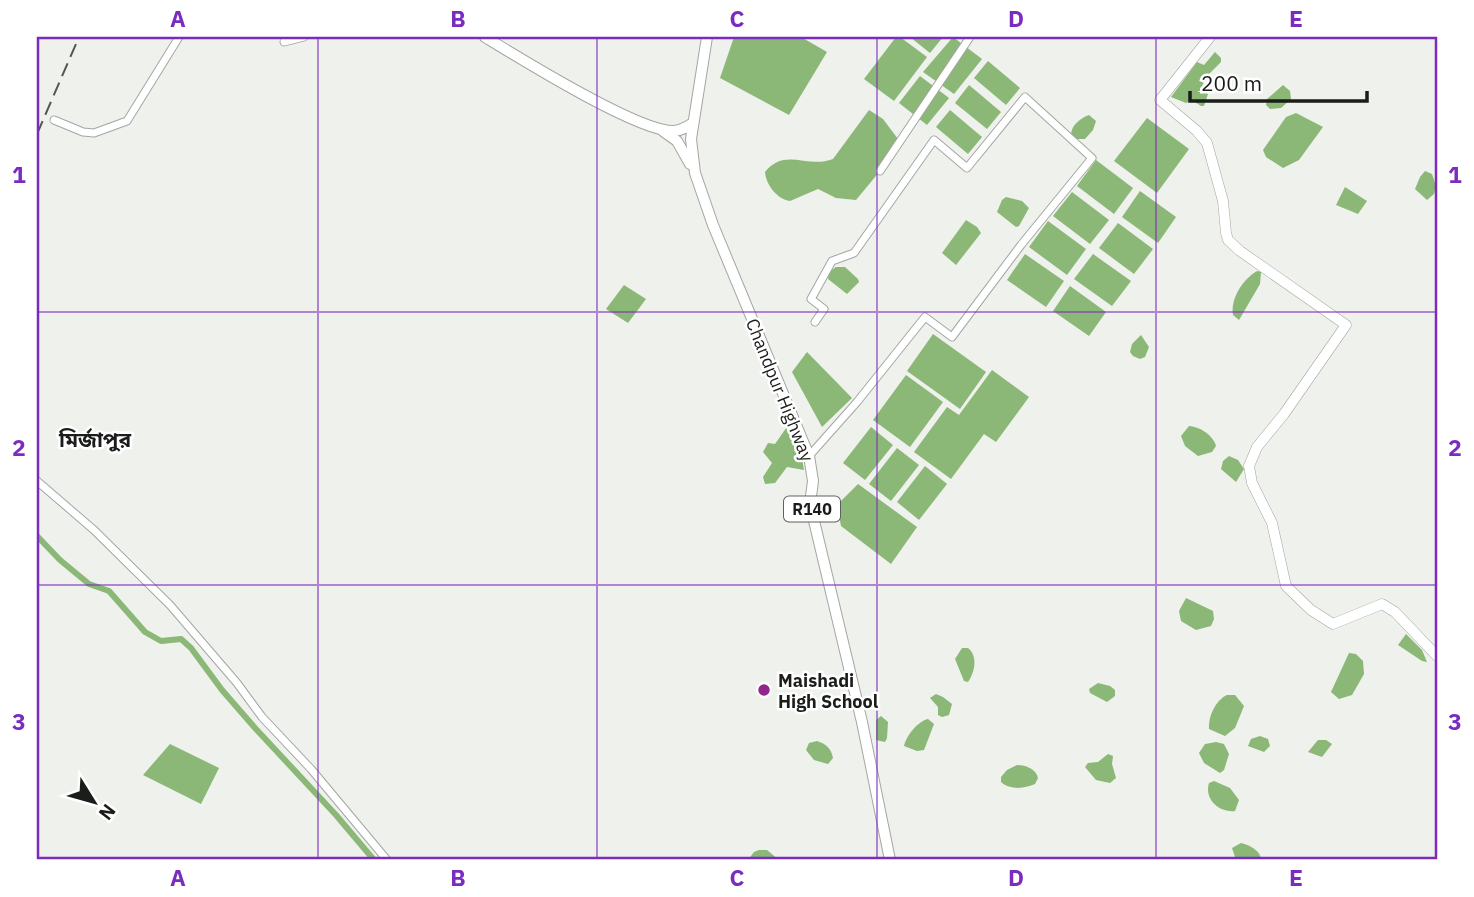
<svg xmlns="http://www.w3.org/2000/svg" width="1474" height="897" viewBox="0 0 1474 897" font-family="'IBM Plex Sans','Noto Sans Bengali',sans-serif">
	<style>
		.water { fill: #8bb777 }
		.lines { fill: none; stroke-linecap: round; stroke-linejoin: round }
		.canal { stroke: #8bb777; stroke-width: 6 }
		.street-casing { stroke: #a3a6a2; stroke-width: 9 }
		.secondary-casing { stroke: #a3a6a2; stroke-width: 11 }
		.primary-casing { stroke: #a3a6a2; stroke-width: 12 }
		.street { stroke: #fff; stroke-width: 7 }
		.secondary { stroke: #fff; stroke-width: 10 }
		.primary { stroke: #fff; stroke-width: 10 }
		.rail { stroke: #545653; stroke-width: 2; stroke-dasharray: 14 7; stroke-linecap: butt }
		.grid { fill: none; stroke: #7b2cbf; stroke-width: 2; stroke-opacity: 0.55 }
		.poi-dot { fill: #91278a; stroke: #fff; stroke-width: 2.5 }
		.labels { text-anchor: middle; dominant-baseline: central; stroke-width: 5; stroke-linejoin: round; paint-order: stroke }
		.shield { fill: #fff; stroke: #5f615f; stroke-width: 2 }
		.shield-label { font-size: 16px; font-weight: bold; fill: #1b1d1b }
		.street-label { font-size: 18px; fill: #1b1d1b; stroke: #fff }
		.poi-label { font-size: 18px; font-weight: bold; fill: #1b1d1b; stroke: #fff; text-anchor: start }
		.quarter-label { font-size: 21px; font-weight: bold; fill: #1b1d1b; stroke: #fff }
		.neatline { fill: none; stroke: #7b2cbf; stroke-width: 2.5 }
		.grid-label { font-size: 23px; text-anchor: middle; font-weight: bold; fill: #7b2cbf }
	</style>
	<rect width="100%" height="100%" fill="#eef1ec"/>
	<g class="water">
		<polygon points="734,37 801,37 827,52 789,115 720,78"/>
		<polygon points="896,37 900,37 927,57 894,101 864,79"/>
		<polygon points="910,37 943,37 930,53"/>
		<polygon points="953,37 982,59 954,94 923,72"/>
		<polygon points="1215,52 1221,58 1221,62 1207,76 1202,86 1208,94 1204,106 1201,106 1192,100 1186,103 1171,97 1197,62 1204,65"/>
		<polygon points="988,61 1020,88 1006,105 974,78"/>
		<polygon points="920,76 949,98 927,125 899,103"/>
		<polygon points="969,85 1001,112 987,129 955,103"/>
		<polygon points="1283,85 1290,91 1291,99 1281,108 1270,109 1266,105 1267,99"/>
		<path d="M 869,110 L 883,119 L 898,139 L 880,171 L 856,200 L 836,198 L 818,189 L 790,201 C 777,199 766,185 765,172 C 785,147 807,169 833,159 Z"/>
		<polygon points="950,110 982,137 968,154 936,127"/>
		<polygon points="1296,113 1323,127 1299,160 1283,168 1266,157 1263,150 1286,117"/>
		<path d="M 1089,115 L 1096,121 L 1093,130 L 1085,139 L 1076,139 L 1071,135 C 1071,125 1081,118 1089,115 Z"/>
		<polygon points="1147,118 1189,149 1157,193 1114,161"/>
		<polygon points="1096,160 1133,188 1114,214 1077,186"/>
		<polygon points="1425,171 1432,174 1436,186 1434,194 1427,200 1415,189 1420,177"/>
		<polygon points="1345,187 1367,201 1358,214 1336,205"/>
		<polygon points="1140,191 1176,217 1158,243 1122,217"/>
		<polygon points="1072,192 1109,220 1090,244 1053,216"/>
		<polygon points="1006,197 1022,201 1029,208 1019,226 1016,227 997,212 1002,200"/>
		<polygon points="966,220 977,227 981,233 956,265 942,253"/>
		<polygon points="1048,221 1086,249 1067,275 1029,247"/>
		<polygon points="1118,223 1153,249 1134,274 1099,248"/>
		<polygon points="1025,254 1064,281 1046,307 1007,280"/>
		<polygon points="1093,254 1131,281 1112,306 1074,279"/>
		<polygon points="836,267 845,267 858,279 859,282 847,294 828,279 829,272"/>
		<path d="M 1257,271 L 1261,272 L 1260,284 L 1239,320 L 1233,315 C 1230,299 1243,279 1257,271 Z"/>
		<polygon points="624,285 646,299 628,323 606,309"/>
		<polygon points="1070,286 1106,312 1089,336 1053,311"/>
		<polygon points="933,334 986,372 960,409 907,371"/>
		<polygon points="1141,335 1149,347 1145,357 1140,359 1133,356 1130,352 1132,344"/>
		<polygon points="807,352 852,398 822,427 792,372"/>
		<polygon points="992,370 1029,397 996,442 984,434 951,479 914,452 947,407 959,415"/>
		<polygon points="906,375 943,402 910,447 873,420"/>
		<polygon points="789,424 801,453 804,470 787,467 775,483 765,484 763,477 772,463 763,452 768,443 775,444"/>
		<path d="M 1189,426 C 1200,427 1213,435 1216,446 L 1212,452 L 1198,456 L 1185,446 L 1181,436 Z"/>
		<polygon points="871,427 893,445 865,480 843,463"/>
		<polygon points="897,448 919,465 891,501 869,484"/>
		<polygon points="1229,456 1238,460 1244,469 1236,482 1221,469 1223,461"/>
		<polygon points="925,466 947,484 919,520 897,502"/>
		<polygon points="858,484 917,527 891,564 841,526 837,505"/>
		<polygon points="1186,598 1213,611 1214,619 1211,626 1196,630 1181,621 1179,611"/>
		<polygon points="1406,634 1422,650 1427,662 1422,661 1398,645"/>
		<path d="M 962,648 L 968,648 C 978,656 975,672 968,682 L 964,681 L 955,659 Z"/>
		<polygon points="1349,653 1356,654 1363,661 1364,674 1352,695 1339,699 1331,692"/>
		<polygon points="1098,683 1110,686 1115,690 1115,696 1107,702 1090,693 1089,689"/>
		<polygon points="936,694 943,697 952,704 949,715 942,717 938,715 938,707 930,698"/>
		<path d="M 1227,695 L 1235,695 L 1244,706 L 1235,728 L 1225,736 L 1209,729 C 1208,716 1216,700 1227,695 Z"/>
		<polygon points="881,716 888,722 887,738 885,742 876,740 876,720"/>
		<path d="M 928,719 L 934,724 L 924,750 L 917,751 L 904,746 C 906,736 918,721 928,719 Z"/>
		<polygon points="1260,736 1268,739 1270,746 1264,752 1248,746 1251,739"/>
		<polygon points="1318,740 1326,740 1332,744 1322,757 1308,752"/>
		<path d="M 817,741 C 826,744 831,748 833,758 L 828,764 L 814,760 L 806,750 L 809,743 Z"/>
		<polygon points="1216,742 1224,744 1229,754 1224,770 1220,773 1204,763 1199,753 1205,744"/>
		<polygon points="170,744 219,768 201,804 143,775"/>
		<polygon points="1108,754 1113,756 1112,764 1116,778 1110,783 1096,780 1085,767 1088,763 1098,762"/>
		<path d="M 1017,765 C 1026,765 1036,769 1038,778 L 1035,784 C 1024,789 1010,790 1001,782 L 1001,777 L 1007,770 Z"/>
		<path d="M 1214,781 L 1230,788 L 1239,800 L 1235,811 C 1219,813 1204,799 1209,783 Z"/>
		<path d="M 1241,843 C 1250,845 1261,851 1261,860 L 1236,860 L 1232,848 Z"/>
		<polygon points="759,850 767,850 779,860 748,860 754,852"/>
	</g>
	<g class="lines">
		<polyline class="canal" points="37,536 60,560 89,584 109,591 145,632 161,641 181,639 191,648 222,690 255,728 336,815 374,860"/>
		<defs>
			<g id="street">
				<polyline points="284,42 304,37"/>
				<polyline points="54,120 83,132 94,133 127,121 179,37"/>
				<polyline points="880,171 970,37"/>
				<polyline points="809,456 857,402 925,317 952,337 1021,245 1092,158 1025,97 967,168 934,140 854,253 832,261 811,299 824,309 815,322"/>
				<polyline points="37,481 94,530 170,605 237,683 262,717 311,769 387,860"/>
			</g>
			<polyline id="secondary" points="1210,37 1160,100 1197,131 1207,143 1223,201 1226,233 1228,240 1240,251 1346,325 1284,414 1257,447 1249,466 1252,483 1272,523 1286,586 1311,610 1333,624 1382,604 1395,612 1437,656"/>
			<g id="primary">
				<path d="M 485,37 C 521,59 637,131 673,131 C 681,131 687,127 693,123"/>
				<polyline points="707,37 691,139 695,173 713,225 809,456 813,481 810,504 862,722 890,860"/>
				<polyline points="663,131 677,141 690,164"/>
			</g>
		</defs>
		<use href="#street" class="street-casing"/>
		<use href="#secondary" class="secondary-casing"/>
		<use href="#primary" class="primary-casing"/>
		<use href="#street" class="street"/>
		<use href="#secondary" class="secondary"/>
		<use href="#primary" class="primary"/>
		<polyline class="rail" points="37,134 79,37"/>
	</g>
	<path class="grid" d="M 318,37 L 318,860M 597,37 L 597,860M 877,37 L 877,860M 1156,37 L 1156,860M 37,312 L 1437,312M 37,585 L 1437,585"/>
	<circle class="poi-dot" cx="764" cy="690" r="7"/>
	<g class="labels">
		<rect class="shield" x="784" y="496.5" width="56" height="25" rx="5"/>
		<g class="shield-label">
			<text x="812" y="509">R140</text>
		</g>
		<g class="street-label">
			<text transform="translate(780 390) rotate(68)">Chandpur Highway</text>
		</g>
		<g class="poi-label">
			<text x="778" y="680">Maishadi<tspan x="778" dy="21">High School</tspan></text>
		</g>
		<g class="quarter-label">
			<text x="95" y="439">মির্জাপুর</text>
		</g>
	</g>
	<rect width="1474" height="897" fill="none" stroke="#ffffff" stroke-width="77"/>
	<g transform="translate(94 802) rotate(127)" stroke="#ffffff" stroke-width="5" paint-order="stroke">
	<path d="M0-5L12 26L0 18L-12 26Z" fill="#1b1d1b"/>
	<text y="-10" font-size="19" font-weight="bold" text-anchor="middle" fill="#1b1d1b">N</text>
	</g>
	<path d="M1190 91v10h177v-10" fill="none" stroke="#1b1d1b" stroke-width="3.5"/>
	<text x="1201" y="91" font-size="21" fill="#1b1d1b" stroke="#ffffff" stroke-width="5" paint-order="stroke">200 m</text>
	<rect x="38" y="38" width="1398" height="820" class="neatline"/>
	<g class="grid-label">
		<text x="178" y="27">A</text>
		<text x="458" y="27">B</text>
		<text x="737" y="27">C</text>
		<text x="1016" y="27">D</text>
		<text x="1296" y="27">E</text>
		<text x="19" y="183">1</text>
		<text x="1455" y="183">1</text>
		<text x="19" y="456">2</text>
		<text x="1455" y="456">2</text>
		<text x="19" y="730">3</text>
		<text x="1455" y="730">3</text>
		<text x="178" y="886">A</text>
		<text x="458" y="886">B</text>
		<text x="737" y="886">C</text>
		<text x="1016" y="886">D</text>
		<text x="1296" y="886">E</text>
	</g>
</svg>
